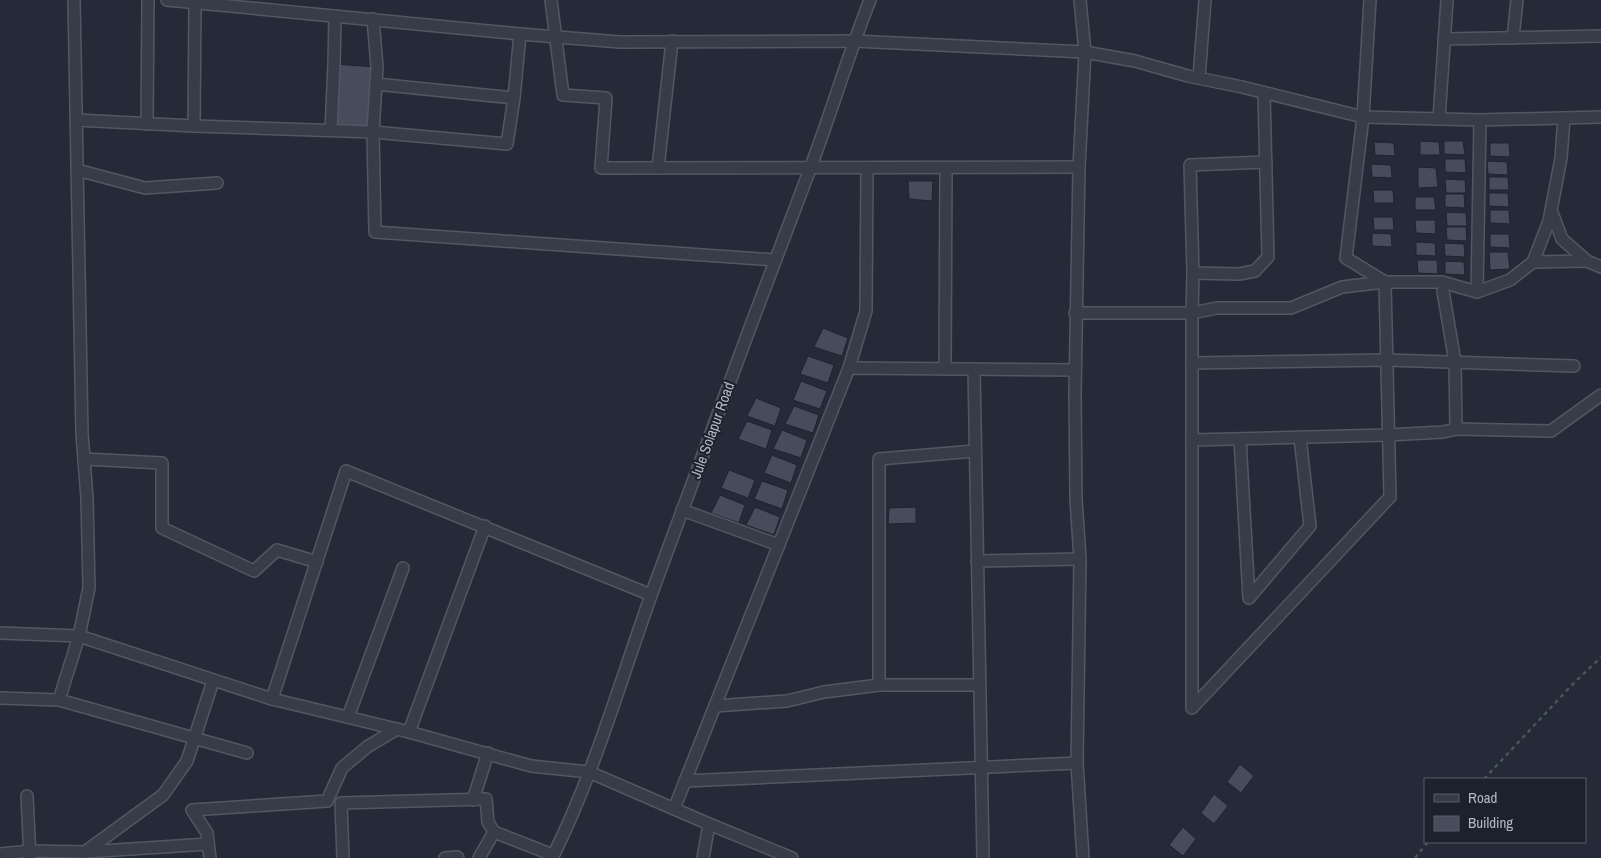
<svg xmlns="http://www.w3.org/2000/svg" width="1601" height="858" viewBox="0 0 1601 858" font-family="'Archivo Narrow',sans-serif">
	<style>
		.building { fill: #464c5c; stroke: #1f232f }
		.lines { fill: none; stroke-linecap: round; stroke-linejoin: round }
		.street-casing { stroke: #535763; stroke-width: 14 }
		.path { stroke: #48555a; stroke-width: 2.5; stroke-dasharray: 4 4; stroke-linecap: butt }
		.street { stroke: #383c48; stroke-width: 11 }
		.labels { text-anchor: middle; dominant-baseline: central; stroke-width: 4; stroke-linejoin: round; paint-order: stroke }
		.street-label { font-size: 15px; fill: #b3b7c4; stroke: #1d212d }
	</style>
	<rect width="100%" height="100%" fill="#242a37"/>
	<g class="building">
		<polygon points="334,64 377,67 373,132 331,130"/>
		<polygon points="1420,141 1439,142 1440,155 1420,155"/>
		<polygon points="1444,141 1463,141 1465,155 1444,154"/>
		<polygon points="1374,142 1394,143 1395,156 1375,155"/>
		<polygon points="1490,143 1509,143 1510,157 1490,156"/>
		<polygon points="1445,159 1465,159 1466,173 1445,172"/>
		<polygon points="1487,161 1507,162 1508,175 1488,174"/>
		<polygon points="1371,164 1391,165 1392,178 1372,177"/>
		<polygon points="1418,167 1436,168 1438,187 1418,188"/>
		<polygon points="1489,177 1508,177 1509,190 1489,190"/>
		<polygon points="1445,179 1465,180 1466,193 1446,193"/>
		<polygon points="908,181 933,181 932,201 909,199"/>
		<polygon points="1373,190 1393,190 1394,203 1374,203"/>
		<polygon points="1489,193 1508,193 1509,207 1489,206"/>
		<polygon points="1445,194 1464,194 1465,208 1445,207"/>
		<polygon points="1415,197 1434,197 1436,210 1415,210"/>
		<polygon points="1490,210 1509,210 1510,224 1490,223"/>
		<polygon points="1446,212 1466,213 1467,226 1447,226"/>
		<polygon points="1373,217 1393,217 1394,230 1374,230"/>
		<polygon points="1415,220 1435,220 1436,234 1416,233"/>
		<polygon points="1446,227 1466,227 1467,241 1447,240"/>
		<polygon points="1372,233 1391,234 1392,247 1372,246"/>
		<polygon points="1490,234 1509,234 1510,248 1490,247"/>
		<polygon points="1416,242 1435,243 1436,256 1416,255"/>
		<polygon points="1444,243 1464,244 1465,257 1445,256"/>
		<polygon points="1489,252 1508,252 1510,269 1490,270"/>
		<polygon points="1417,260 1437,260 1438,274 1418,273"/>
		<polygon points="1445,261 1464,262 1465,275 1445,274"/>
		<polygon points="823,328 848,338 842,356 814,347"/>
		<polygon points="808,356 834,365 828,383 800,374"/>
		<polygon points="801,381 827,391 820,409 793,400"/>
		<polygon points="756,398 781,408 775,426 747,416"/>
		<polygon points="794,406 819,415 813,433 785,424"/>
		<polygon points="747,421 772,430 766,449 738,439"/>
		<polygon points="782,430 807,440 801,458 773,449"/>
		<polygon points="772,455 797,465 791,483 764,473"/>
		<polygon points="729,470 755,480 748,498 721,488"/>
		<polygon points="762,481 788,490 782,509 754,499"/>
		<polygon points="720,495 745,505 739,523 711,513"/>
		<polygon points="755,507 780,517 774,535 746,525"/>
		<polygon points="916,507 916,523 888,524 889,508"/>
		<polygon points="1240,764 1254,776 1241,793 1227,782"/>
		<polygon points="1214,794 1228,806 1214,824 1201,813"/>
		<polygon points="1183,827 1196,839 1183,856 1169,845"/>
	</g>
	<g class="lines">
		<defs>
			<g id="street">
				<polyline points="74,0 82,434 87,498 89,588 79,636 272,699 409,732 531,766 589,772 709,824 792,858"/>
				<polyline points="167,0 520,34 620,42 854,41 1085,52 1135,61 1188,76 1242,87 1363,117 1480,120 1601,117"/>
				<polyline points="551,0 563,95 606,98 601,168 1079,167"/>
				<polyline points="1080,0 1085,52 1079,167 1075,393 1076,499 1080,559 1077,763 1083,858"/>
				<polyline points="373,19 377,67 373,132 375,232 775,260"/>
				<polyline points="1513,38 1517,0"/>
				<polyline points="1444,39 1601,36"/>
				<polyline points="1199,78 1205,0"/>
				<polyline points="376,84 514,98"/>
				<polyline points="1439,119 1447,0"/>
				<polyline points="76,120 194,126 373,132 507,144 514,98 520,34"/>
				<polyline points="147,124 148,0"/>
				<polyline points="194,126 195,3"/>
				<polyline points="331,130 334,64 335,16"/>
				<polyline points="1266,162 1190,165 1193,273 1192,313 1192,708 1390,497 1385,282 1346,258 1363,117 1370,0"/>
				<polyline points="658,168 672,41"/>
				<polyline points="77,170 145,188 217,183"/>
				<polyline points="1551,210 1562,239 1587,261 1601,267"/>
				<polyline points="1533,262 1587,261"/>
				<polyline points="1193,273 1239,274 1255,271 1268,257 1264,93"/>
				<polyline points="1443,291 1455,362 1456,429"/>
				<polyline points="1477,292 1480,120"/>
				<polyline points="1075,313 1192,313 1217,308 1291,308 1342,287 1385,282 1442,282 1477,292 1510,280 1533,262 1549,221 1561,158 1564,118"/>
				<polyline points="1192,363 1387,360 1574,366"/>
				<polyline points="849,368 866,311 867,168"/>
				<polyline points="945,369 946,169"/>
				<polyline points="974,369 983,858"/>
				<polyline points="1240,439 1249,598 1310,526 1300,437"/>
				<polyline points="1192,440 1388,435 1443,432 1456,429 1551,431 1601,395"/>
				<polyline points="84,459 162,463 162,528 254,571 277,550 317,562"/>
				<polyline points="682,510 779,545"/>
				<polyline points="977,561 1080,559"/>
				<polyline points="0,633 79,636 59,700 247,753"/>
				<polyline points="879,685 879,459 975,451"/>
				<polyline points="0,698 59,700"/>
				<polyline points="272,699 346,471 651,595"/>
				<polyline points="715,706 787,701 824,692 879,685 979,685"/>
				<polyline points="348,717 403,568"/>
				<polyline points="409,732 485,526"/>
				<polyline points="685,781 1077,763"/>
				<polyline points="27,796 30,858"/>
				<polyline points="473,800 488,753"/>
				<polyline points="674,809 849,368 1075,370"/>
				<polyline points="85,852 208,844"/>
				<polyline points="0,854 30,851 85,852 163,795 187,761 213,681"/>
				<polyline points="210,858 207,833 192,810 327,801 342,768 367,747 397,729"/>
				<polyline points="343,858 341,803 486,799 488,822 494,832"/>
				<polyline points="445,858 457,857 458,858"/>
				<polyline points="479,858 494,832 553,855"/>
				<path d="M 552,858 C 595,772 621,678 654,587 C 705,447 757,308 810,169 C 831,113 848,56 870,0"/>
				<polyline points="703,858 709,824"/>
			</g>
		</defs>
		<use href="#street" class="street-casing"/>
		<g class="path">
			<polyline points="1484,779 1572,685 1601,657"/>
			<polyline points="1415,858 1428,842"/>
		</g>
		<use href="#street" class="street"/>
	</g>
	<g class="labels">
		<g class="street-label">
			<text transform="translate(712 430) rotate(-70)">Jule Solapur Road</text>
		</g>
	</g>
	<rect x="1424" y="778" width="162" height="65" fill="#1d212d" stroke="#595d69"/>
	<rect x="1434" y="794" width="25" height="8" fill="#383c48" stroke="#595d69"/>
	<text x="1468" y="803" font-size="15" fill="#b3b7c4">Road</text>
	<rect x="1434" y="816" width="25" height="15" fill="#464c5c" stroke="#595d69"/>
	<text x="1468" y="828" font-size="15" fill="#b3b7c4">Building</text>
</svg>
